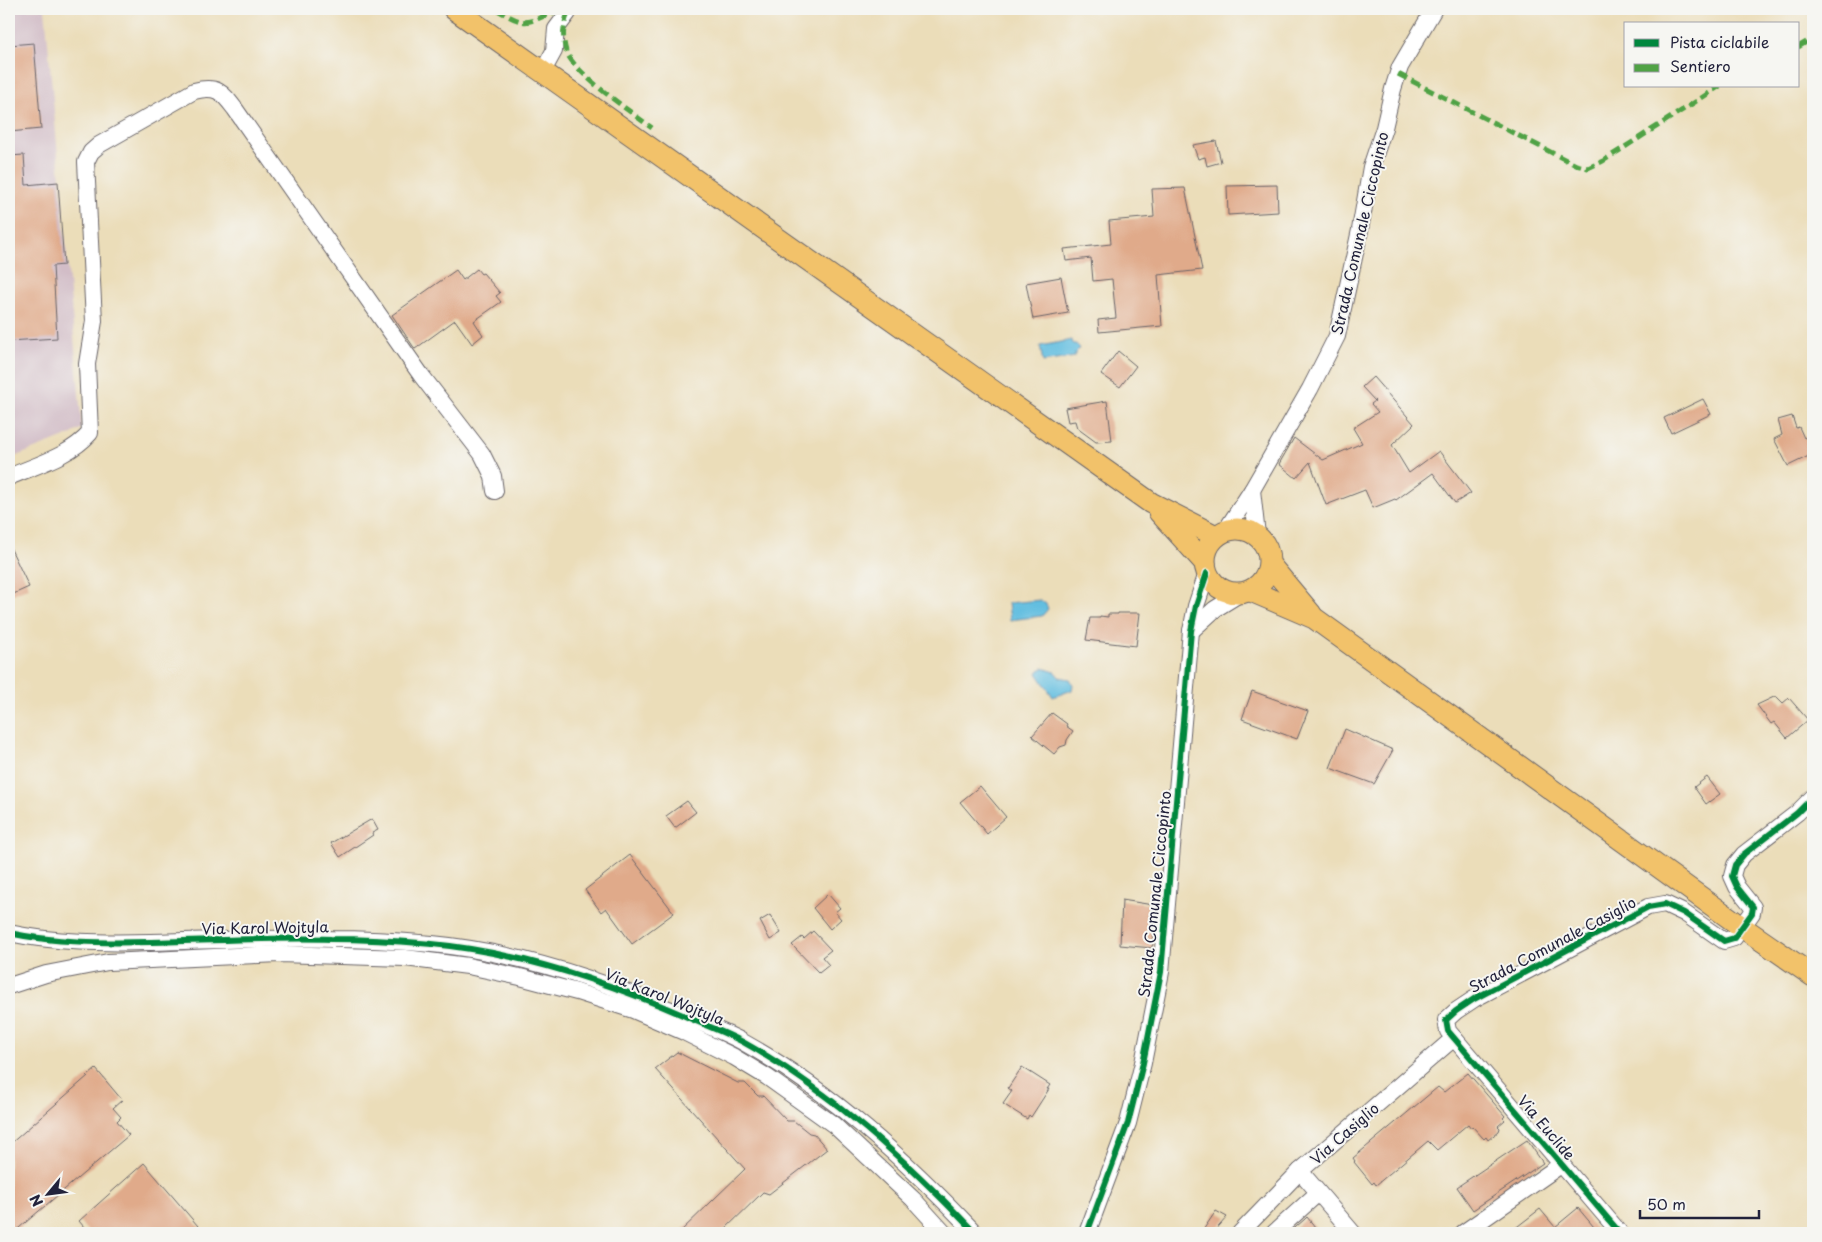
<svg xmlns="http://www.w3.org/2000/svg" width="1822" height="1242" viewBox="0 0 1822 1242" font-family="'Playpen Sans',sans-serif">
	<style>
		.industrial { fill: #d2bdc7 }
		.water { fill: #62bee0; stroke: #42708e }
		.building { fill: #e0aa8a }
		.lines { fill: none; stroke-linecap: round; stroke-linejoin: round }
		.minor-casing { stroke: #686367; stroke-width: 18 }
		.major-casing { stroke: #686367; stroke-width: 23 }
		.minor { stroke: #fff; stroke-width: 16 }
		.major { stroke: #f2c26a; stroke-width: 21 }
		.quiet { stroke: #50a245; stroke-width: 5; stroke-dasharray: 10 5; stroke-linecap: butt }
		.cycleway-casing { stroke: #f6f6f2; stroke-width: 9 }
		.cycleway { stroke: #00873e; stroke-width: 6 }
		.labels { text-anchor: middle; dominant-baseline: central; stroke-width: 4; stroke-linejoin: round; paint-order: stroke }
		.street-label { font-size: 15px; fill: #22223b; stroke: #f6f6f2 }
	</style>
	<rect width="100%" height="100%" fill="#f6f6f2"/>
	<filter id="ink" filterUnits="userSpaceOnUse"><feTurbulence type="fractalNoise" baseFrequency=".02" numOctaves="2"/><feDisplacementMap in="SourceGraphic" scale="10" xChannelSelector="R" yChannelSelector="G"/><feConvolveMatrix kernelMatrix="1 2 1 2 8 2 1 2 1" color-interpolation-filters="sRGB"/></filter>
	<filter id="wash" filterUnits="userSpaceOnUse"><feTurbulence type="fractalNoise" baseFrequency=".0096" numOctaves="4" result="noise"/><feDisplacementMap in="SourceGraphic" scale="20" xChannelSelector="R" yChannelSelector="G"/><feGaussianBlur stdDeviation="1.12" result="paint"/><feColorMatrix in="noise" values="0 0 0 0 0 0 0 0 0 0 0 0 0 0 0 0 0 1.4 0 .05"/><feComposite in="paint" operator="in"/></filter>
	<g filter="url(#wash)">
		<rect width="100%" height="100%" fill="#ebddb9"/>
		<polygon class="industrial" points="9,9 45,9 82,428 70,435 9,459"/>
		<g class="water">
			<polygon points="1072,340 1073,344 1076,344 1080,348 1075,353 1075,357 1043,362 1040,346"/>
			<polygon points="1040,600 1046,604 1048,609 1042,616 1010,620 1008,603"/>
			<polygon points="1043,668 1055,672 1059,677 1070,679 1073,685 1072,690 1053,697 1037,673 1039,670"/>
		</g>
		<g id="blocks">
			<g class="building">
				<polygon points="34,43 41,129 9,132 9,45"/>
				<polygon points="1216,141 1221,162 1207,166 1205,157 1198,159 1193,145"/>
				<polygon points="24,155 26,185 58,182 64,265 53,266 57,338 9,341 9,156"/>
				<polygon points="1277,185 1278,212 1228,215 1227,186"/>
				<polygon points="1185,188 1202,270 1158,275 1162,326 1099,332 1098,320 1116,318 1112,279 1093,281 1091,258 1066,261 1064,249 1111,244 1109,221 1154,217 1152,189"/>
				<polygon points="477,269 481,274 483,273 500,293 496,296 501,302 474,321 483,335 472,344 455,320 415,349 392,315 456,270 463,280"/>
				<polygon points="1061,277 1068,313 1033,319 1026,283"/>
				<polygon points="1118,351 1136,366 1120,387 1101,374"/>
				<polygon points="1373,377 1414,424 1392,445 1409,473 1439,451 1471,493 1455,503 1433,473 1396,500 1395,499 1373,508 1365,490 1326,505 1310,462 1296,478 1279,464 1294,438 1323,460 1362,443 1353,428 1378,412 1371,404 1375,401 1362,387"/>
				<polygon points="1703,399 1711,414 1671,433 1664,418"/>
				<polygon points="1107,401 1112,441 1096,442 1077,428 1075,421 1068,422 1065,408"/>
				<polygon points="1792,416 1796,428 1799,427 1804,438 1813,434 1813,454 1788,466 1774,439 1782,435 1778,420"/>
				<polygon points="9,545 29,587 9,596"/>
				<polygon points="1118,613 1140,613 1136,646 1086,640 1090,618 1100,618 1100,616 1108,617 1108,614 1118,614"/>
				<polygon points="1252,691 1308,711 1297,739 1242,719"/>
				<polygon points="1776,696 1783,703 1789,698 1808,720 1787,738 1774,722 1771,724 1757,705"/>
				<polygon points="1052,713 1067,724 1066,726 1073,731 1067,740 1066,745 1060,747 1054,754 1032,736"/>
				<polygon points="1345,729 1393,750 1374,784 1330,768"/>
				<polygon points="1707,777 1720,794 1706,804 1694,787"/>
				<polygon points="980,786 1006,817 987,834 960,802"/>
				<polygon points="687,801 696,812 675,828 666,816"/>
				<polygon points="372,819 378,830 372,833 373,835 340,857 331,843"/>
				<polygon points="630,855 674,913 632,944 606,908 601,912 585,890"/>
				<polygon points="828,894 840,908 835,912 841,919 830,929 813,908"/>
				<polygon points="1122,900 1153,905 1152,913 1156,913 1152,948 1120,945"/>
				<polygon points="770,915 781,933 770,940 760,921"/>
				<polygon points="813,931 831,950 822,957 829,965 819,973 792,945 802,937 804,939"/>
				<polygon points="677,1052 738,1083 745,1083 758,1096 763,1096 787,1121 794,1121 809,1133 814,1134 827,1149 769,1194 763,1192 721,1233 679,1233 745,1169 655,1069"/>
				<polygon points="1022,1067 1050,1085 1047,1089 1049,1089 1031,1117 1029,1115 1027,1119 1003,1104 1012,1091 1008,1088"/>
				<polygon points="96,1069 122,1100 113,1108 121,1117 117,1121 129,1135 13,1233 9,1233 9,1145"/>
				<polygon points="1468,1073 1505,1116 1503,1118 1505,1120 1498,1126 1500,1128 1499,1131 1488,1140 1486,1137 1484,1139 1472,1126 1471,1128 1468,1124 1437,1150 1428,1141 1376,1185 1374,1182 1372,1184 1354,1162 1355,1161 1353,1158 1438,1087 1444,1092"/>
				<polygon points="1527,1140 1543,1163 1473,1210 1457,1187"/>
				<polygon points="144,1163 204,1233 89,1233 79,1221"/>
				<polygon points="1578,1208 1599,1233 1509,1233 1540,1209 1555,1227"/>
				<polygon points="1216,1211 1227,1217 1213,1233 1201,1233"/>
				<polygon points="1307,1217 1320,1233 1289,1233 1305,1219"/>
			</g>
		</g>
	</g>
	<g filter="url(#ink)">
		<use href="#blocks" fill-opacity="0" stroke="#686367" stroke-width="1"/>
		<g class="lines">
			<defs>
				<g id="minor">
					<polyline points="542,73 554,51 556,29 568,13"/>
					<path d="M 9,477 C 36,465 70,456 90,433 L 87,364 L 94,321 L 86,162 L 91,152 L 99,145 L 194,91 C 217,85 222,92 235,109 L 421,375 L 482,454 L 493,476 L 495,491"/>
					<polyline points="1252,490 1257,535"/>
					<polyline points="1226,530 1252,490 1310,389 1337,336 1360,230 1371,167 1384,128 1393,89 1400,67 1434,9"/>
					<polyline points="1191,631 1215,609 1241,593"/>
					<path d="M 9,933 C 55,943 104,943 151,942 C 211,941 271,937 331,939 C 364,939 398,941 432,944 C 519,952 605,981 685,1016 C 704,1025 725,1032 743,1042 C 831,1091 907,1161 975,1233"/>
					<polyline points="9,986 46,974 108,962 279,954 405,958 468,966 520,977 577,992 633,1010 684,1032 734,1057 767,1077 834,1125 913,1199 944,1233"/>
					<polyline points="1300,1171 1353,1233"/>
					<polyline points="1087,1233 1128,1123 1143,1063 1161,972 1191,631 1196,606 1207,573"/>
					<polyline points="1240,1233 1300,1171 1454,1038"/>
					<polyline points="1274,1233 1318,1193"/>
					<polyline points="1463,1233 1562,1164"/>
					<polyline points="1620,1233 1448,1031 1446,1020 1456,1011 1474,999 1648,907 1665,904 1684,913 1724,941 1734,938 1752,913 1753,907 1737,887 1732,876 1735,865 1744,854 1797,813 1813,797"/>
				</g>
				<g id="major">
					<polyline points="454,9 1151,503 1216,536"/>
					<polyline points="1159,512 1205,563"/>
					<circle cx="1237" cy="561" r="32"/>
					<polyline points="1270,565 1311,614"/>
					<polyline points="1251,591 1314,618 1742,927 1813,976"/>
				</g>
			</defs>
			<use href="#minor" class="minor-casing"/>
			<use href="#major" class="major-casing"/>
			<use href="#minor" class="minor"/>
			<use href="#major" class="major"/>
			<g class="quiet">
				<path d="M 496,9 C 531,30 526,21 560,10 L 568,13 L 576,9"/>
				<path d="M 568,13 C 563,25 562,38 566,51 C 574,73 631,112 652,128"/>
				<polyline points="1798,47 1813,38"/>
				<polyline points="1398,74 1576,165 1588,168 1603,161 1720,86"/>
			</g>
			<defs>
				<g id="cycleway">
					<path d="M 9,933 C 55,943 104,943 151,942 C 211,941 271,937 331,939 C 364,939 398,941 432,944 C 519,952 605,981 685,1016 C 704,1025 725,1032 743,1042 C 831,1091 907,1161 975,1233"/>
					<polyline points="1087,1233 1128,1123 1143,1063 1161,972 1191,631 1196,606 1207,573"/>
					<polyline points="1620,1233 1448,1031 1446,1020 1456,1011 1474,999 1648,907 1665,904 1684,913 1724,941 1734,938 1752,913 1753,907 1737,887 1732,876 1735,865 1744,854 1797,813 1813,797"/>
				</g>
			</defs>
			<use href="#cycleway" class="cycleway-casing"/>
			<use href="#cycleway" class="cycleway"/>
		</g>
	</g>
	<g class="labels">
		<g class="street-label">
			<text transform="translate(1359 233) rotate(-77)">Strada Comunale Ciccopinto</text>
			<text transform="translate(1154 894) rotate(-84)">Strada Comunale Ciccopinto</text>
			<text transform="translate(265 927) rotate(-1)">Via Karol Wojtyla</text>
			<text transform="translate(1552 944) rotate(-28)">Strada Comunale Casiglio</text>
			<text transform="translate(665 996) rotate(22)">Via Karol Wojtyla</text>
			<text transform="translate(1547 1127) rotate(50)">Via Euclide</text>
			<text transform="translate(1344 1133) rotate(-41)">Via Casiglio</text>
		</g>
	</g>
	<rect width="1822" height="1242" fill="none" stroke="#f6f6f2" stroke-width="30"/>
	<rect x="1624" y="22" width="175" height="65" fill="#f6f6f2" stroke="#a1a1a9"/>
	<rect x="1634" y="39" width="25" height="8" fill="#00873e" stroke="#a1a1a9"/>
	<text x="1670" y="48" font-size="15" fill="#22223b">Pista ciclabile</text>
	<rect x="1634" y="64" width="25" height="8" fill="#50a245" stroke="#a1a1a9"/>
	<text x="1670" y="72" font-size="15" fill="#22223b">Sentiero</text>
	<g transform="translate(48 1194) rotate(241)" stroke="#f6f6f2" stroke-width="4" paint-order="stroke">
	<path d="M0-4L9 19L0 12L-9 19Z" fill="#22223b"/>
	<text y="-8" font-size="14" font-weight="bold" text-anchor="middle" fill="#22223b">N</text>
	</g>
	<path d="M1640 1210v8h119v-8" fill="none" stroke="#22223b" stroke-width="2.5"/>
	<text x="1647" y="1210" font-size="15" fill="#22223b" stroke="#f6f6f2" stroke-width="4" paint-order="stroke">50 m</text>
</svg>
